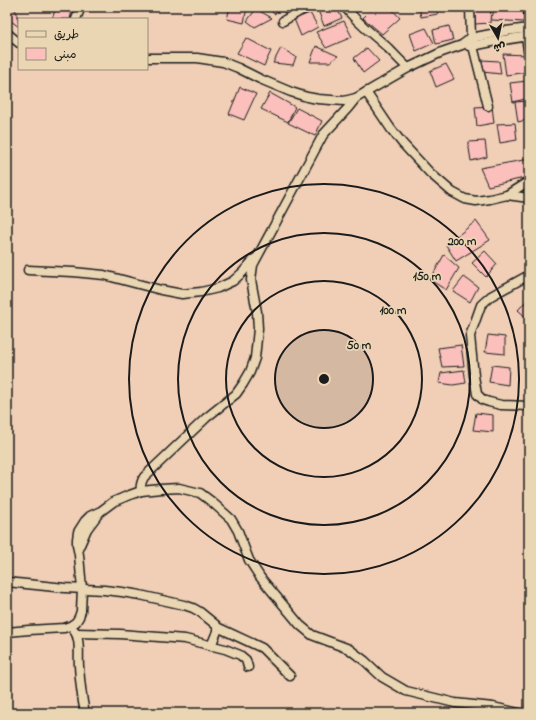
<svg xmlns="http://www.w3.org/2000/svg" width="536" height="720" viewBox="0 0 536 720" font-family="'Indie Flower','Playpen Sans Arabic',sans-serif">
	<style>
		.building { fill: #fbbfbc; stroke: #1c1c1c }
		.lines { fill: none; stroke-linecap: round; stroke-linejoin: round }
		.minor-casing { stroke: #1c1c1c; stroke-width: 11 }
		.minor { stroke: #ebd6b4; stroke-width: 8 }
		.ring { fill: none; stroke: #1c1c1c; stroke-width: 2 }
		.centre { fill: #1c1c1c; stroke: #ebd6b4; stroke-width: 2 }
		.ring-label { font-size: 12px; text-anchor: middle; font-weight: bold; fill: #1c1c1c; stroke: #ebd6b4; stroke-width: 3.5; stroke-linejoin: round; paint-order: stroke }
	</style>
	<rect width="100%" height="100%" fill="#f0cfb6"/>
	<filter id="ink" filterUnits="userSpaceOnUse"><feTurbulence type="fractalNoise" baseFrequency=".025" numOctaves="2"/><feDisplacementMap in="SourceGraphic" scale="8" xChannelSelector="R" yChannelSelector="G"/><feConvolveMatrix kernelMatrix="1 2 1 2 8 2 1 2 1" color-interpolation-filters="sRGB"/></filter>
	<g filter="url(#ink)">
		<g class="building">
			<polygon points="7,7 13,7 17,13 19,27 7,18"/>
			<polygon points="56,7 73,7 70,19 52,19"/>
			<polygon points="230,7 247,7 244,23 227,19"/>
			<polygon points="267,7 280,7 281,10 274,14"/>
			<polygon points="282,7 303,7 286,16"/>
			<polygon points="324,7 336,7 342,18 324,26 318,10"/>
			<polygon points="374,7 390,7 400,18 382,34 363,18"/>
			<polygon points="419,7 436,7 438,14 421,17"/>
			<polygon points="474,7 491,7 490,23 475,24"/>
			<polygon points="494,7 523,7 524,22 492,20"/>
			<polygon points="256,9 272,18 255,27 247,21"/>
			<polygon points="310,13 318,27 301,36 294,19"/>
			<polygon points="344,21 352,37 326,48 316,32"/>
			<polygon points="449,26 453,40 436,44 433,30"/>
			<polygon points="426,28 434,43 416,51 410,34"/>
			<polygon points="246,38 271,51 264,66 237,53"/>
			<polygon points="316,46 338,56 330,62 310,62"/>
			<polygon points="281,48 296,57 293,65 273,63"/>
			<polygon points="367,48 379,61 363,73 354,58"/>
			<polygon points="503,54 526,55 528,72 506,75"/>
			<polygon points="482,60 499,61 501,74 482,72"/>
			<polygon points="446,64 454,79 436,87 430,71"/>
			<polygon points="527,81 529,98 513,102 510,83"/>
			<polygon points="240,87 256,94 244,120 229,114"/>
			<polygon points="270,93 295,107 288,122 261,109"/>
			<polygon points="529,101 529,119 518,122 515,102"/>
			<polygon points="492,106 494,123 477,126 475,107"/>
			<polygon points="297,108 322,121 315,136 288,123"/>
			<polygon points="515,123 517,140 500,143 497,124"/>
			<polygon points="485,141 487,157 471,161 468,142"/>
			<polygon points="529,159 529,177 488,186 480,168"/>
			<polygon points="476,221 490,240 456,261 446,245"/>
			<polygon points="485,251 497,264 486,277 472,263"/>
			<polygon points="444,255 459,268 446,290 430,280"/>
			<polygon points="464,277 478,287 470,302 453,291"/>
			<polygon points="529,298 529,320 518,310"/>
			<polygon points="488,335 505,337 505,354 485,352"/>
			<polygon points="461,345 464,366 442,367 438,348"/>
			<polygon points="492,365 509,367 508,385 489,382"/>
			<polygon points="464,370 466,383 453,385 439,383 441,373"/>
			<polygon points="476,413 493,415 493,432 473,430"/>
		</g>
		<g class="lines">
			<defs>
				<g id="minor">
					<path d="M 345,7 C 358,24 373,34 388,48 C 395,55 401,62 408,68"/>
					<polyline points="470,7 471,38 488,106"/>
					<polyline points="76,19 81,7"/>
					<polyline points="283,21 307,7"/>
					<polyline points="7,33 19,43"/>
					<polyline points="526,37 529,57"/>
					<polyline points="469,46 472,46 497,41 529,36"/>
					<polyline points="147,58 197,58 223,62 238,68 260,79 291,92 307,97 318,99 344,101 356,98 408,68 442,52 462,45 471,38 506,31 529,28"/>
					<polyline points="366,92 391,129 403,144 430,173 452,192 465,199 476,201 490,199 507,195 529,198"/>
					<polyline points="507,195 529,181"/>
					<polyline points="28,270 73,272 104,275 161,290 182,294 201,292 218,288 233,281 243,272 254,259"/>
					<polyline points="529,275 491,296 481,305 470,336 474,376 477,394 483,400 489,402 501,405 529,406"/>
					<path d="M 141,491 C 140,486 141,482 144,477 L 206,418 L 236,394 L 243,384 L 250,372 L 255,358 L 258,329 L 257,312 L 251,280 L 253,265 L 323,135 L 348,108 L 356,98"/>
					<polyline points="80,545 87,529 99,513"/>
					<polyline points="7,582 65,588 104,590 122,592 140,595 184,605 193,608 200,612 216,625 218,629 211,646"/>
					<polyline points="217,627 262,648 290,676"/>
					<path d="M 74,630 C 81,640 78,654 79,666 C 80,682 82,698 85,713"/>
					<polyline points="7,632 29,630 64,628 70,626 76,622 79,617 81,611 82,589 79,555 77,545 77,539 78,532 85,521 90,516 101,511 113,502 127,496 141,491 161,489 179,488 200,493 212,502 231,519 238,531 249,560 260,577 300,625 312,635 349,649 365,661 382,677 406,691 455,703 493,707 519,713"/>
					<polyline points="76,633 120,634 185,639 225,649 240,655 246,660 248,667"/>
				</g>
			</defs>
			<use href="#minor" class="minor-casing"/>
			<use href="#minor" class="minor"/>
		</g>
	</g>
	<circle cx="324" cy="379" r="49" fill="#1c1c1c" fill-opacity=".12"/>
	<g class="ring">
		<circle cx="324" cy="379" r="49"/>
		<circle cx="324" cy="379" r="98"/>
		<circle cx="324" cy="379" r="146"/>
		<circle cx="324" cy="379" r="195"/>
	</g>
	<circle cx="324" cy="379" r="6" class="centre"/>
	<g class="ring-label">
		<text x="462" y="245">200 m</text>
		<text x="427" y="280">150 m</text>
		<text x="393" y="314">100 m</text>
		<text x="359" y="349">50 m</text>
	</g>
	<rect width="536" height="720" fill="none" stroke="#ebd6b4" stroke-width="24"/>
	<rect x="12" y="12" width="512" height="696" fill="none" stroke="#1c1c1c" stroke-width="1.5" filter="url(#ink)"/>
	<rect x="18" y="18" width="130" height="52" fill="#ebd6b4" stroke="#988c77"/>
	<rect x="26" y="31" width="20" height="6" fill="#ebd6b4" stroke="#988c77"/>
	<text x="54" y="38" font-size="12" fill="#1c1c1c">طريق</text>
	<rect x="26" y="48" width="20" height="12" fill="#fbbfbc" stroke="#988c77"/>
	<text x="54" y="58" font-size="12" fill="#1c1c1c">مبنى</text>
	<g transform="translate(498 38) rotate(171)" stroke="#ebd6b4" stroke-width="3" paint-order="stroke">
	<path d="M0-3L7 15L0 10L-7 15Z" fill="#1c1c1c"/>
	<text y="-6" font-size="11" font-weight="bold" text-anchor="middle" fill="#1c1c1c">ش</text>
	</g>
</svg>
